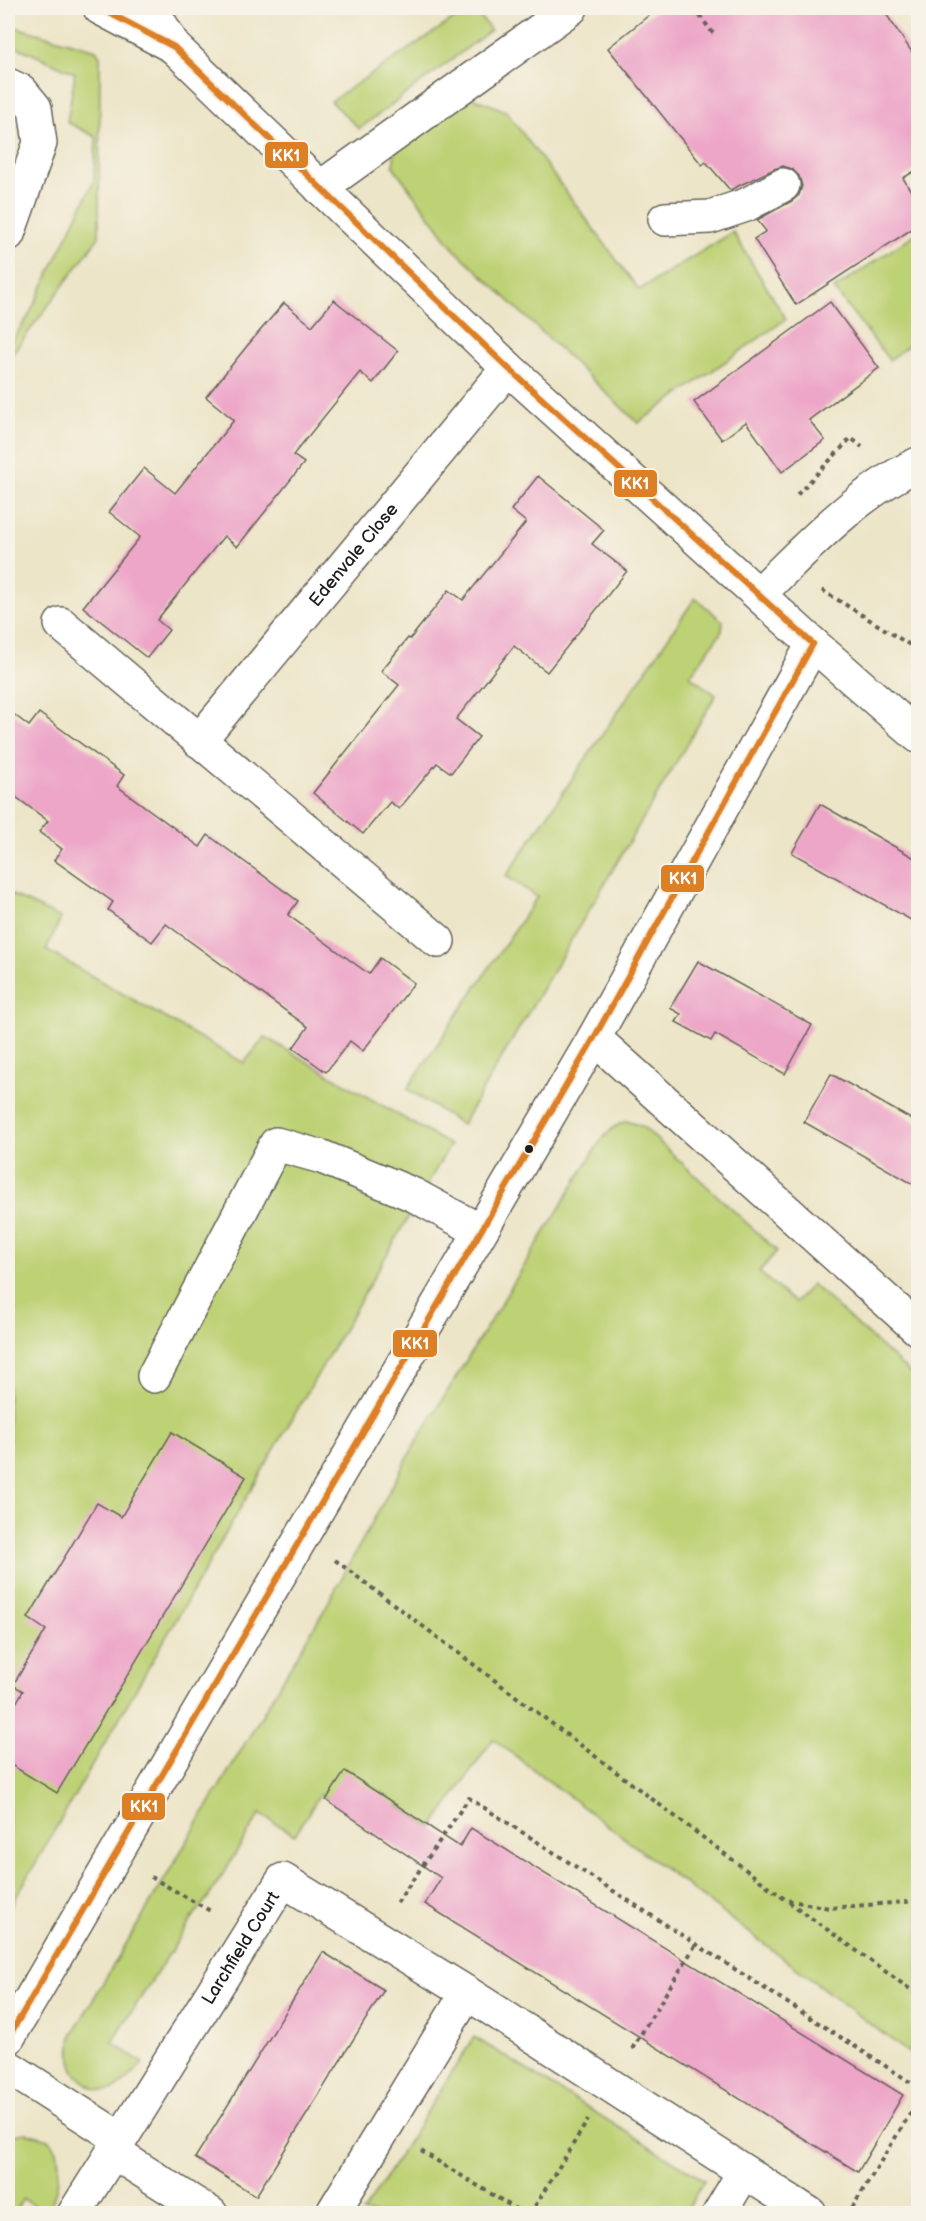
<svg xmlns="http://www.w3.org/2000/svg" width="926" height="2221" viewBox="0 0 926 2221" font-family="'Balsamiq Sans',sans-serif">
	<style>
		.green { fill: #bdd174; stroke: #6c7648; stroke-width: 1.5 }
		.building { fill: #eda6c8 }
		.lines { fill: none; stroke-linecap: round; stroke-linejoin: round }
		.minor-casing { stroke: #656258; stroke-width: 36 }
		.path { stroke: #656258; stroke-width: 4; stroke-dasharray: 4.5 4.5; stroke-linecap: butt }
		.minor { stroke: #fff; stroke-width: 33 }
		.bus-1-casing { stroke: #f7f3e8; stroke-width: 10 }
		.bus-1 { stroke: #dd7f25; stroke-width: 6 }
		.bus-dot { fill: #1c1c1c; stroke: #f7f3e8; stroke-width: 2 }
		.labels { text-anchor: middle; dominant-baseline: central; stroke-width: 5; stroke-linejoin: round; paint-order: stroke }
		.street-label { font-size: 18px; fill: #1c1c1c; stroke: #f7f3e8 }
		.line-badge { stroke: #f7f3e8; stroke-width: 2 }
		.badge-label { font-size: 16px; text-anchor: middle; font-weight: bold; fill: #fff }
	</style>
	<rect width="100%" height="100%" fill="#f7f3e8"/>
	<filter id="ink" filterUnits="userSpaceOnUse"><feTurbulence type="fractalNoise" baseFrequency=".0167" numOctaves="2"/><feDisplacementMap in="SourceGraphic" scale="12" xChannelSelector="R" yChannelSelector="G"/><feConvolveMatrix kernelMatrix="1 2 1 2 8 2 1 2 1" color-interpolation-filters="sRGB"/></filter>
	<filter id="wash" filterUnits="userSpaceOnUse"><feTurbulence type="fractalNoise" baseFrequency=".008" numOctaves="4" result="noise"/><feDisplacementMap in="SourceGraphic" scale="24" xChannelSelector="R" yChannelSelector="G"/><feGaussianBlur stdDeviation="1.35" result="paint"/><feColorMatrix in="noise" values="0 0 0 0 0 0 0 0 0 0 0 0 0 0 0 0 0 1.4 0 .05"/><feComposite in="paint" operator="in"/></filter>
	<g filter="url(#wash)">
		<rect width="100%" height="100%" fill="#ede5c8"/>
		<g class="green">
			<polygon points="470,8 473,8 491,30 359,129 331,101"/>
			<polygon points="8,25 96,50 100,56 99,237 8,360 8,346 28,317 94,181 96,137 67,122 75,73 8,43"/>
			<polygon points="466,95 506,111 639,290 733,232 786,319 638,423 453,248 393,166 395,151"/>
			<polygon points="918,232 918,338 889,360 834,289"/>
			<polygon points="695,598 723,621 722,631 690,676 716,695 462,1125 407,1089 537,897 506,876"/>
			<polygon points="8,893 61,918 46,950 244,1063 265,1037 450,1145 8,1911"/>
			<path d="M 626,1121 L 642,1126 L 777,1251 L 759,1272 L 795,1303 L 812,1284 L 918,1380 L 918,2060 L 493,1739 L 432,1828 L 398,1806 L 379,1835 L 320,1794 L 295,1835 L 260,1814 L 208,1898 L 197,1911 L 112,2042 L 143,2063 C 135,2071 123,2087 111,2090 C 96,2093 78,2080 73,2067 C 69,2057 71,2045 72,2035 L 323,1612 L 414,1446 L 601,1140 L 614,1127 Z"/>
			<polygon points="474,2037 704,2180 685,2213 363,2213"/>
			<path d="M 26,2133 L 49,2139 C 51,2142 55,2147 57,2151 C 62,2169 56,2198 47,2213 L 23,2199 L 14,2213 L 8,2213 L 8,2136 Z"/>
		</g>
		<g id="blocks">
			<g class="building">
				<polygon points="658,8 882,8 918,61 918,169 903,178 918,203 918,225 796,305 754,239 766,231 757,220 792,201 799,195 802,186 799,176 792,169 783,166 774,169 730,190 706,162 702,165 608,48"/>
				<polygon points="334,300 398,351 373,383 360,372 293,455 304,463 237,547 224,536 157,620 169,630 147,658 83,607 140,537 109,512 144,468 175,493 234,420 206,397 247,346 284,303 312,326"/>
				<polygon points="830,302 879,368 809,420 825,440 782,472 746,422 722,440 694,402"/>
				<polygon points="538,476 604,530 592,544 627,571 547,672 514,646 456,719 479,737 451,773 437,763 399,809 390,802 363,834 313,793 399,685 381,671 408,638 410,639 449,590 463,600 526,522 511,510"/>
				<polygon points="8,710 29,726 39,713 124,775 117,786 200,847 208,835 298,901 288,915 369,974 380,958 414,983 363,1051 350,1041 326,1072 293,1048 308,1027 166,924 152,942 108,910 113,902 54,860 62,849 39,832 48,821 8,791"/>
				<polygon points="820,804 918,860 918,924 792,853"/>
				<polygon points="698,961 812,1025 785,1074 715,1034 711,1041 676,1022 681,1014 670,1008"/>
				<polygon points="831,1074 918,1123 918,1187 804,1122"/>
				<polygon points="172,1432 246,1477 57,1793 8,1763 8,1717 23,1691 13,1685 46,1630 28,1618 97,1503 121,1517"/>
				<polygon points="345,1771 460,1847 471,1828 903,2095 858,2172 425,1904 441,1878 326,1800"/>
				<polygon points="323,1952 384,1990 256,2196 195,2158"/>
			</g>
		</g>
	</g>
	<g filter="url(#ink)">
		<use href="#blocks" fill-opacity="0" stroke="#656258" stroke-width="1.5"/>
		<g class="lines">
			<defs>
				<g id="minor">
					<polyline points="100,8 174,47"/>
					<polyline points="151,8 174,47 508,368 813,644 918,736"/>
					<polyline points="8,85 21,91 35,108 40,143 8,234"/>
					<polyline points="320,188 571,8"/>
					<polyline points="665,219 710,217 746,205 783,185"/>
					<path d="M 759,594 C 807,547 857,493 918,464"/>
					<polyline points="61,624 438,941"/>
					<path id="s1" d="M 199,741 L 508,368"/>
					<polyline points="594,1038 918,1329"/>
					<polyline points="154,1376 276,1144 322,1157 414,1195 480,1231"/>
					<polyline points="8,2038 594,1038 813,644"/>
					<polyline points="8,2067 119,2138"/>
					<polyline points="113,2152 211,2214"/>
					<path id="s2" d="M 74,2214 L 283,1880 L 467,1993 L 810,2214"/>
					<polyline points="332,2214 467,1993"/>
					<polyline points="719,2214 744,2172"/>
				</g>
			</defs>
			<use href="#minor" class="minor-casing"/>
			<g class="path">
				<polyline points="694,8 715,36"/>
				<polyline points="916,334 918,337"/>
				<polyline points="797,495 851,438 862,447"/>
				<polyline points="822,590 918,650"/>
				<polyline points="335,1560 786,1900 829,1908 918,1901"/>
				<polyline points="151,1877 212,1912"/>
				<polyline points="789,1902 918,1995"/>
				<polyline points="397,1903 469,1798 918,2087"/>
				<polyline points="632,2049 696,1944"/>
				<polyline points="421,2151 524,2214"/>
				<polyline points="852,2208 918,2101"/>
				<polyline points="530,2214 588,2120"/>
			</g>
			<use href="#minor" class="minor"/>
			<defs>
				<g id="bus-1">
					<polyline points="100,8 174,47 508,368 813,644"/>
					<polyline points="8,2038 594,1038 813,644"/>
				</g>
			</defs>
			<use href="#bus-1" class="bus-1-casing"/>
			<use href="#bus-1" class="bus-1"/>
		</g>
	</g>
	<circle class="bus-dot" cx="529" cy="1149" r="5"/>
	<g class="labels">
		<g class="street-label">
			<text stroke="none"><textPath href="#s1" startOffset="242">Edenvale Close</textPath></text>
			<text stroke="none"><textPath href="#s2" startOffset="314">Larchfield Court</textPath></text>
		</g>
	</g>
	<g class="line-badge">
		<rect x="264" y="141" width="45" height="28" rx="6" fill="#dd7f25"/>
		<rect x="613" y="469" width="45" height="29" rx="6" fill="#dd7f25"/>
		<rect x="660" y="864" width="45" height="29" rx="6" fill="#dd7f25"/>
		<rect x="392" y="1329" width="46" height="29" rx="6" fill="#dd7f25"/>
		<rect x="121" y="1792" width="45" height="29" rx="6" fill="#dd7f25"/>
	</g>
	<g class="badge-label">
		<text x="286" y="161">KK1</text>
		<text x="635" y="489">KK1</text>
		<text x="683" y="884">KK1</text>
		<text x="415" y="1349">KK1</text>
		<text x="144" y="1812">KK1</text>
	</g>
	<rect width="926" height="2221" fill="none" stroke="#f7f3e8" stroke-width="30"/>
</svg>
